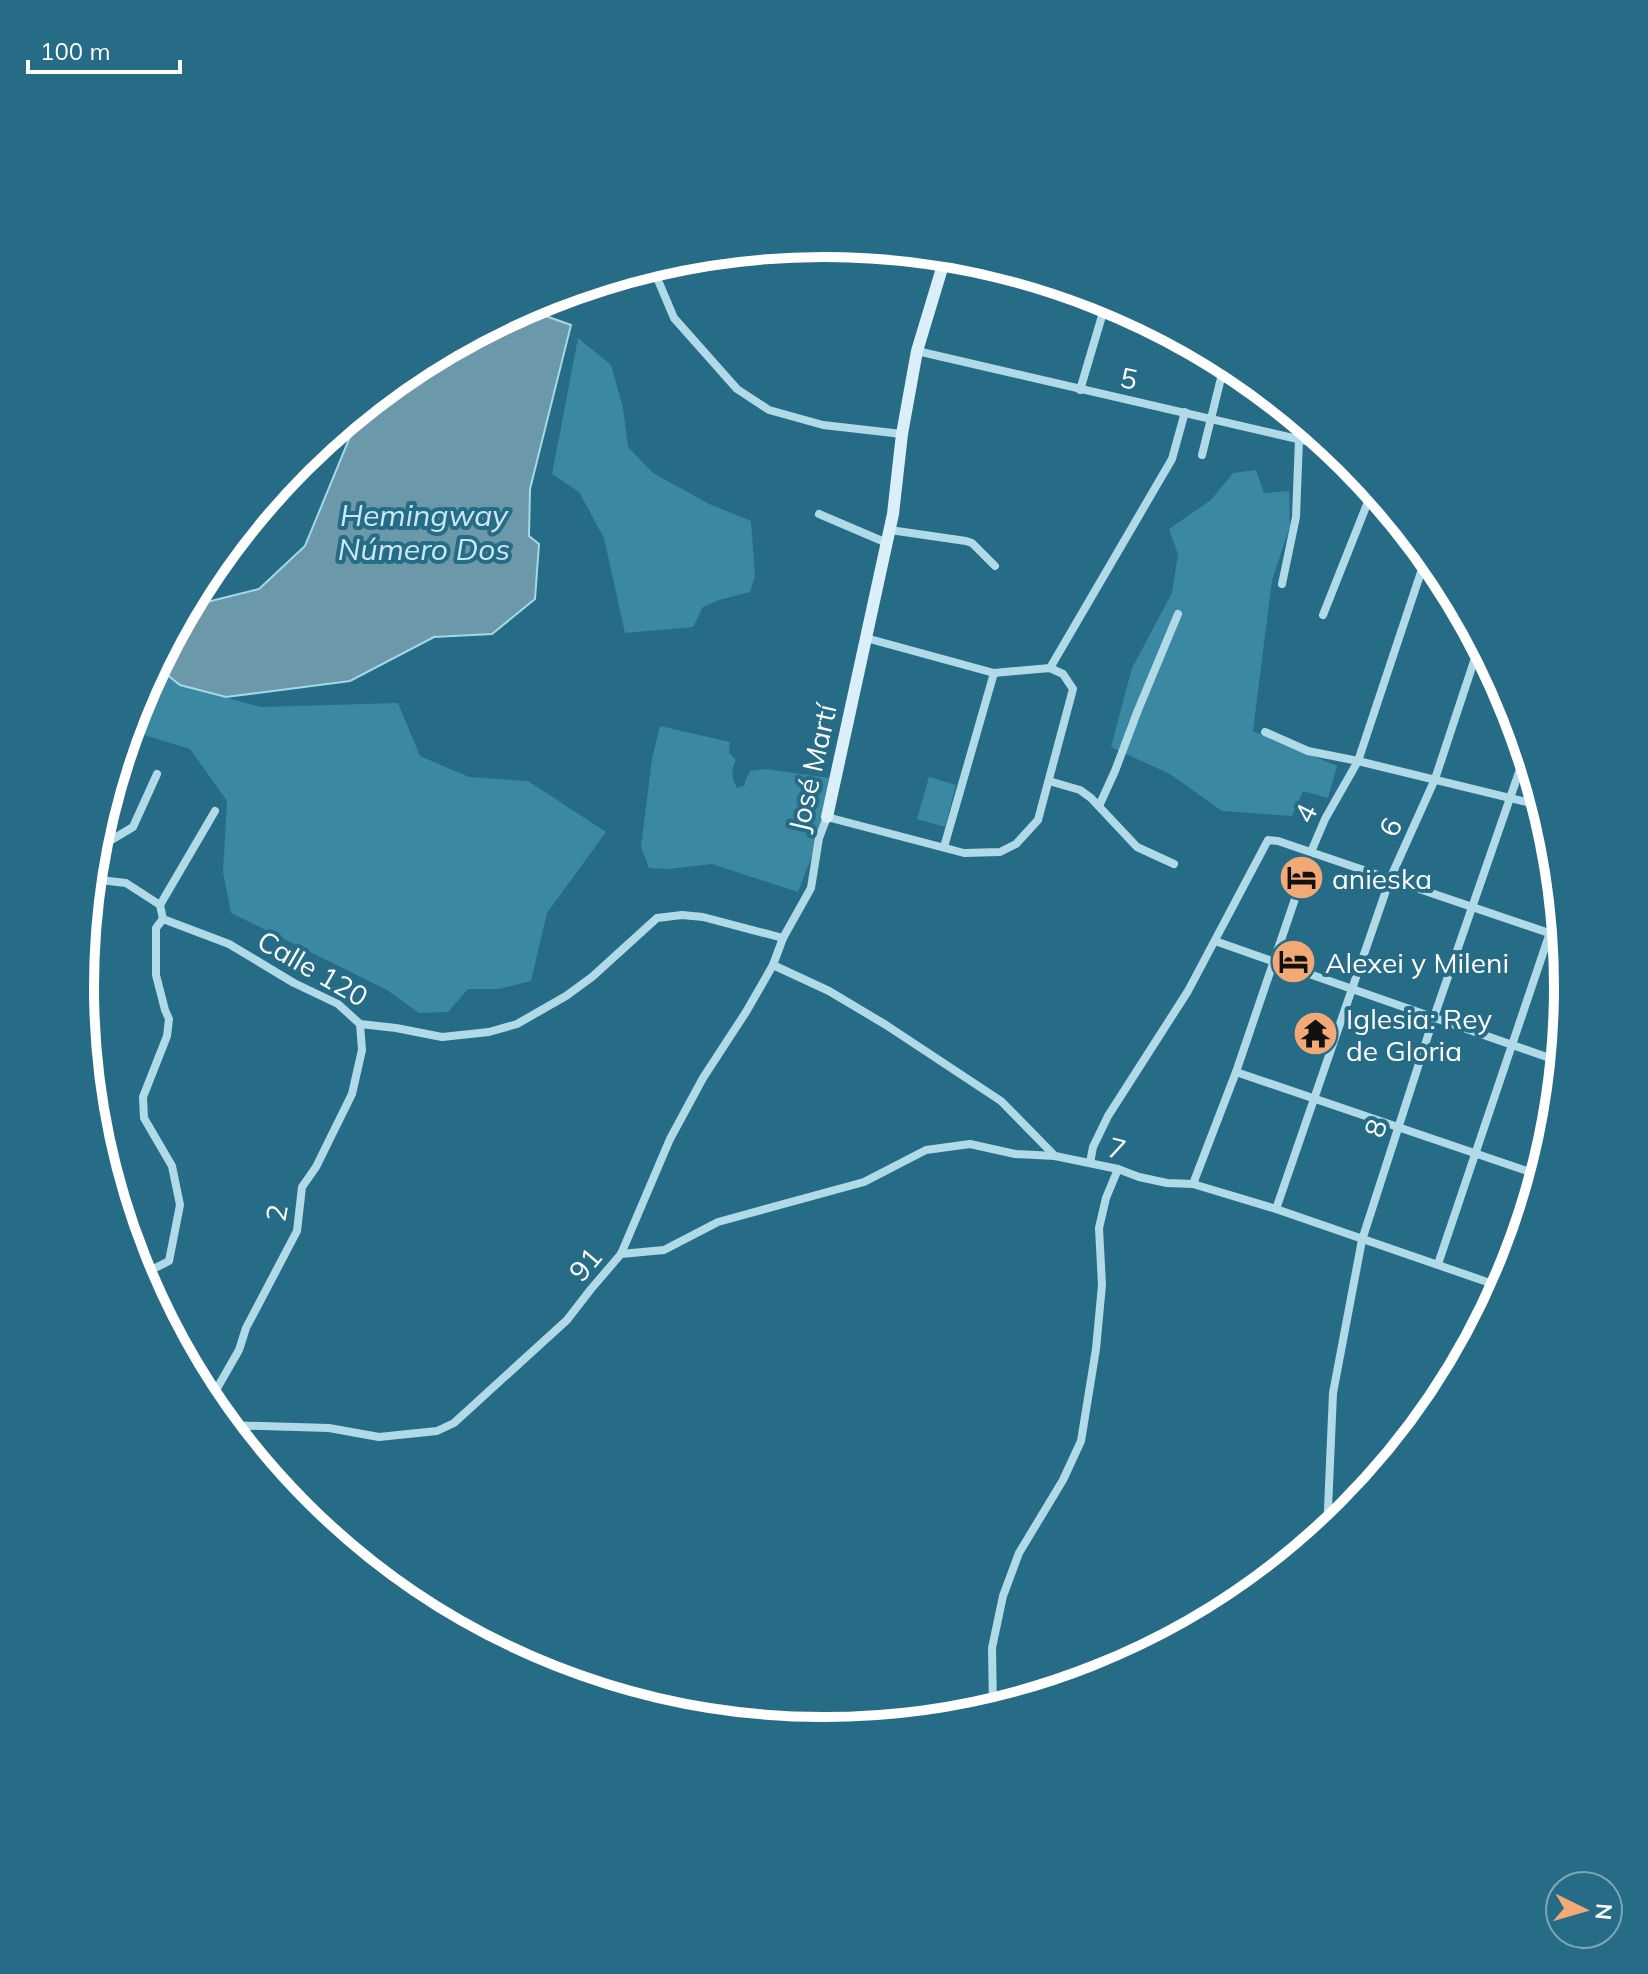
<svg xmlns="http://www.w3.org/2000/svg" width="1648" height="1974" viewBox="0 0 1648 1974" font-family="Mulish,sans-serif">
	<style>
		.green { fill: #3a88a2 }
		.water { fill: #6b99aa; stroke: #a4d8e9; stroke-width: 2 }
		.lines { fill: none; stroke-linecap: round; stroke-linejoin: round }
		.street { stroke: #b0dae8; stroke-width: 8 }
		.secondary { stroke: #daeff7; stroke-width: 12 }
		.labels { text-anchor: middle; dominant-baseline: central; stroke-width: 8; stroke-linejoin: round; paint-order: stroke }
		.street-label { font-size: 28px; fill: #fff; stroke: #266c86 }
		.poi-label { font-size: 28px; fill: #fff; stroke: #266c86; text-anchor: start }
		.water-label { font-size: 30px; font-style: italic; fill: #c9e8f3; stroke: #266c86 }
		.rim { fill: none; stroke: #fff; stroke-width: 10 }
	</style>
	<rect width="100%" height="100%" fill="#266c86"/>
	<g class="green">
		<polygon points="578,338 611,365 623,408 628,447 653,473 709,504 751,521 755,576 750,592 719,600 703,607 693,627 625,633 604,538 579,492 552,474"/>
		<polygon points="1256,470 1264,493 1289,491 1290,526 1272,580 1253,731 1337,766 1328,798 1303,791 1292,816 1222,811 1170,774 1111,747 1132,668 1172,593 1178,554 1169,529 1211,500 1233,473"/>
		<polygon points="156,666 180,685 261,707 398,703 420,756 469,777 528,781 606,832 547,913 531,981 499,989 468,989 448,1012 419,1013 387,990 231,913 223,872 227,801 190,749 128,730 137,702"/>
		<path d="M 660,726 L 730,742 L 729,753 L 736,760 C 730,770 732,778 737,788 L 745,785 L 745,781 L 750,771 L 765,769 L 829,778 L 830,782 L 819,838 L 798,892 L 712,864 L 668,869 L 649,868 L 641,847 L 652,759 Z"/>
		<polygon points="929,777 956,785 945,827 917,819"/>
	</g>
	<polygon class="water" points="523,308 571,325 530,489 529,536 539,544 535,599 492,634 434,637 350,681 226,697 180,685 156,666 186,611 195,605 259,589 305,546 361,410 411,368"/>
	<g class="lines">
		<g class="street">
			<polyline points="652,266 674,318 737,389 769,410 823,425 902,434"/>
			<polyline points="917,351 1332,447"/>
			<polyline points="1080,390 1107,299"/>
			<polyline points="1202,455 1225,362"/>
			<polyline points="819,514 887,543"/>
			<polyline points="890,530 966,541 972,543 995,566"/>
			<polyline points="1282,584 1296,517 1299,439 1303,422"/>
			<polyline points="1323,615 1373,489"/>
			<polyline points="1050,668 1172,459 1185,412"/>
			<polyline points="1265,732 1308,751 1358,761 1543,806"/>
			<polyline points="1049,781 1080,790 1091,798 1137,847 1174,864"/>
			<polyline points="1099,806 1115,771 1138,710 1178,614"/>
			<polyline points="944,847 994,673"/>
			<polyline points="94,848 98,848 133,827 157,774"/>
			<polyline points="91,879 126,883 160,905 163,919 229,944 294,983 338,1004 360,1024 396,1028 442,1037 489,1032 517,1024 566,996 592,977 657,918 682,915 703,917 783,938"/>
			<polyline points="160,905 215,811"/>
			<polyline points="1215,941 1561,1062"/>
			<polyline points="773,965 829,991 886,1025 1001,1101 1055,1156"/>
			<polyline points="1236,1072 1533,1173"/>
			<polyline points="1090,1163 1093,1147 1108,1116 1188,991 1268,840 1278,841 1549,933"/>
			<polyline points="1193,1184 1236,1072 1311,852 1325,819 1358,761 1427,554"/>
			<polyline points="1276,1209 1390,879 1435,779 1480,643"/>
			<polyline points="621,1254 664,1250 718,1222 864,1182 926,1150 970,1144 1015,1154 1055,1156 1118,1169 1139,1177 1167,1183 1193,1184 1276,1209 1493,1284"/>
			<polyline points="1438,1264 1560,903"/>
			<polyline points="136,1269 153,1269 169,1261 180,1205 172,1166 144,1118 143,1097 167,1036 169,1019 165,1010 156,975 156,928 163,919"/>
			<polyline points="1471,1348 1556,1106"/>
			<polyline points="208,1404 239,1350 246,1328 297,1231 302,1187 316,1167 352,1094 362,1050 360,1024"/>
			<polyline points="225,1425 329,1428 379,1437 437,1431 454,1423 567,1320 591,1289 621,1254 670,1139 703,1078 746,1012 773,965 783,938 811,888 819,838 827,817 964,853 1000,852 1016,844 1038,820 1073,689 1063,674 1050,668 994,673 866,638"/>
			<polyline points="1327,1532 1333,1393 1362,1240 1434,1017 1526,752"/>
			<polyline points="993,1709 992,1648 1003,1596 1019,1553 1063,1480 1081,1441 1096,1349 1102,1285 1099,1228 1106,1198 1118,1169"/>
		</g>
		<polyline class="secondary" points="827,817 893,514 902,434 917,351 946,255"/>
	</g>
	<defs>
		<symbol id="hotel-disc" viewBox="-11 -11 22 22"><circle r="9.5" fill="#f2a975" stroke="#266c86"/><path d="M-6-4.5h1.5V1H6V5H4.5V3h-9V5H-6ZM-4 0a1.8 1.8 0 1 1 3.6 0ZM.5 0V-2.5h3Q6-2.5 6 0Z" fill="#111"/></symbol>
		<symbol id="temple-disc" viewBox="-11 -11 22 22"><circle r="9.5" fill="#f2a975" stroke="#266c86"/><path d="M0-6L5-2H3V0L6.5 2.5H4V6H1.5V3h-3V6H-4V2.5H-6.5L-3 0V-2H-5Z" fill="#111"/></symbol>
	</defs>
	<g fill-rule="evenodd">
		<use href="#hotel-disc" x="1276" y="852" width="51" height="51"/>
		<use href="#hotel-disc" x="1268" y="936" width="51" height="51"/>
		<use href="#temple-disc" x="1290" y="1008" width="51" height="51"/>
	</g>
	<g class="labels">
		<g class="street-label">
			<text transform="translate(1129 378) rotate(12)">5</text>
			<text transform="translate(812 768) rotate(-77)">José Martí</text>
			<text transform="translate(1305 813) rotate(-64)">4</text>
			<text transform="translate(1390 827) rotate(-66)">6</text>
			<text transform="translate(313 968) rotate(30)">Calle 120</text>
			<text transform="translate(1375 1128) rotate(-72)">8</text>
			<text transform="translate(1117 1148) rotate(15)">7</text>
			<text transform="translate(276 1213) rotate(-80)">2</text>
			<text transform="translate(585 1264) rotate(-50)">91</text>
		</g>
		<g class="poi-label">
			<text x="1332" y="878">anieska</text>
			<text x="1325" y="962">Alexei y Mileni</text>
			<text x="1346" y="1018">Iglesia: Rey<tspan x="1346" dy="32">de Gloria</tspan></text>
		</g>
		<g class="water-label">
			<text x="424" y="515">Hemingway<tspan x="424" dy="34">Número Dos</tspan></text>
		</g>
	</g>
	<path d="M0 0H1648V1974H0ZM94 987a730 730 0 1 1 1460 0a730 730 0 1 1-1460 0Z" fill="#266c86" fill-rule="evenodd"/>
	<path class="rim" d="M94 987a730 730 0 1 1 1460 0a730 730 0 1 1-1460 0Z"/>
	<g transform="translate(1584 1910) rotate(95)"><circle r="38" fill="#266c86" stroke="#7da7b6" stroke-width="2"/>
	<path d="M0-6L14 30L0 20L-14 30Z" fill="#f2a975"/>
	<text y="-12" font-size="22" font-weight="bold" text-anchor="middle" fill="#ffffff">N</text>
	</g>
	<path d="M28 60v12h152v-12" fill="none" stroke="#ffffff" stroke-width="4"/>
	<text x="40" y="60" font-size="24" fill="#ffffff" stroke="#266c86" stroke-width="6" paint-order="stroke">100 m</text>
</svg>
